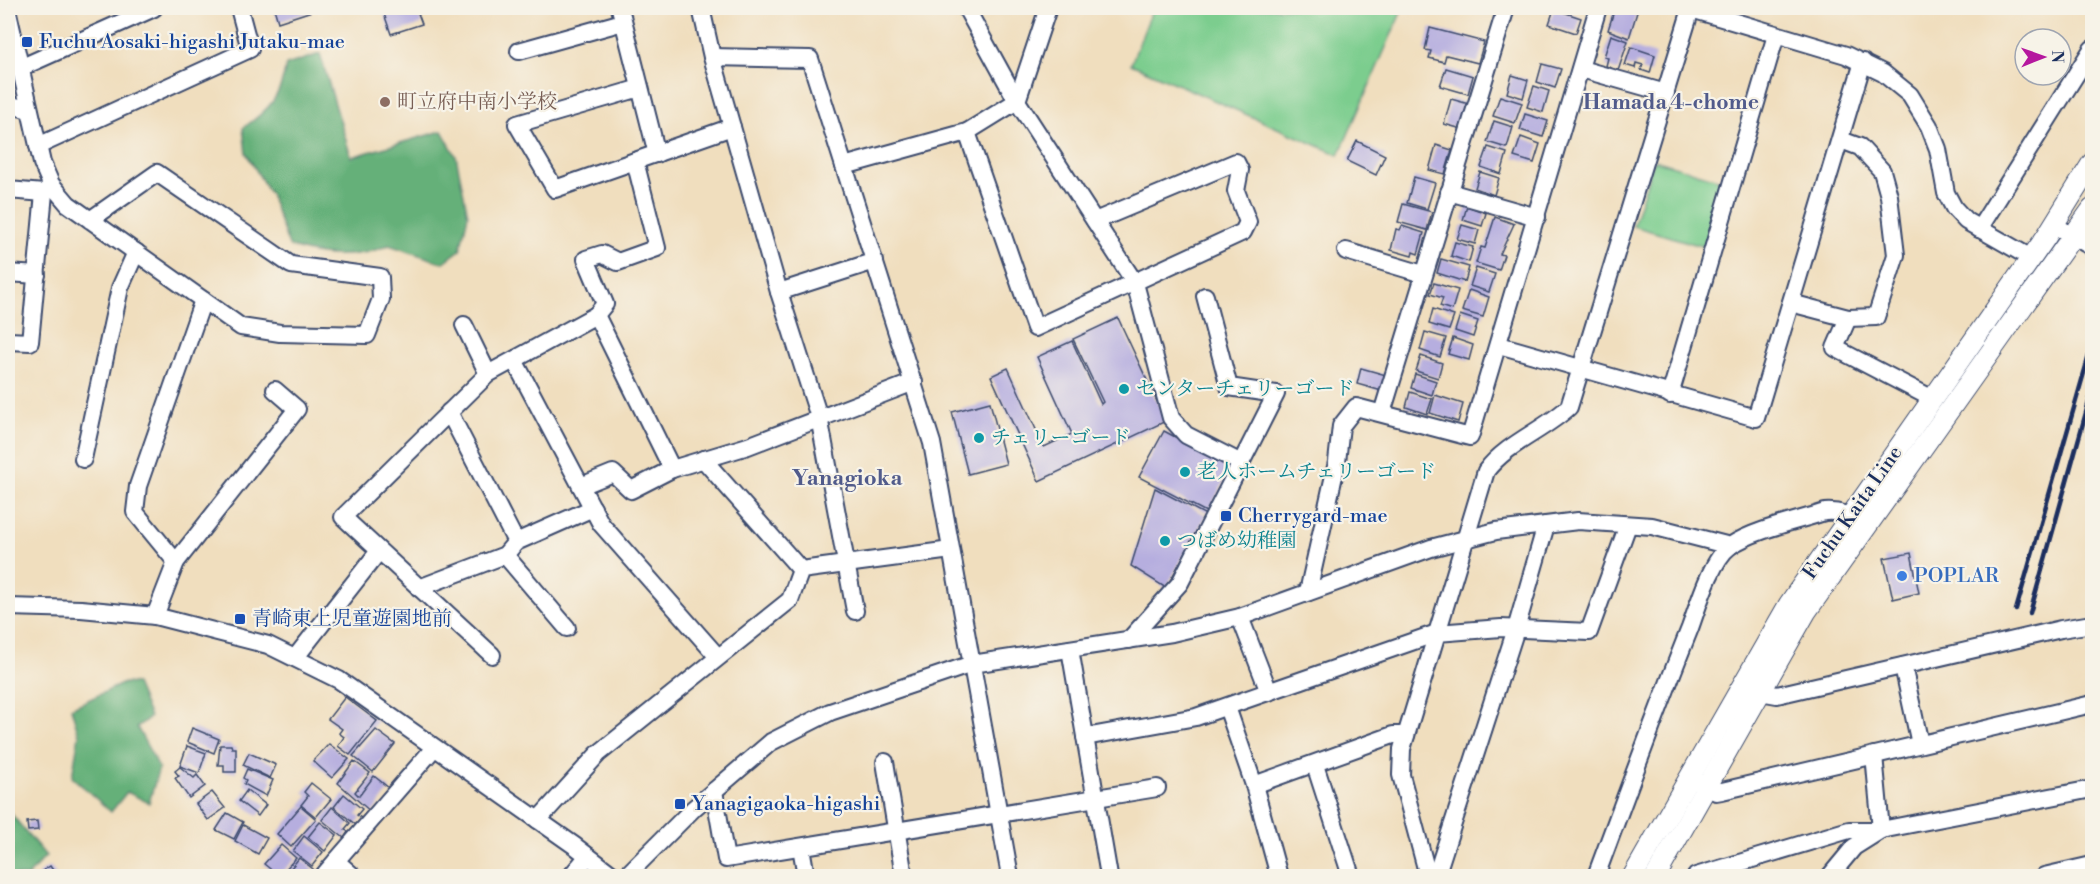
<svg xmlns="http://www.w3.org/2000/svg" width="2100" height="884" viewBox="0 0 2100 884" font-family="'Libre Bodoni','Noto Serif JP',serif">
	<style>
		.green { fill: #7ccd8e; stroke: #4c7e76; stroke-width: 1.5 }
		.forest { fill: #65b079; stroke: #40706c; stroke-width: 1.5 }
		.building { fill: #b6aedf }
		.lines { fill: none; stroke-linecap: round; stroke-linejoin: round }
		.minor-casing { stroke: #3b496c; stroke-width: 20 }
		.major-casing { stroke: #3b496c; stroke-width: 22 }
		.minor { stroke: #fff; stroke-width: 16 }
		.major { stroke: #fff; stroke-width: 20 }
		.rail { stroke: #1b2f5e; stroke-width: 4.5 }
		.transit-dot { fill: #1a4fb4; stroke: #f7f3e8; stroke-width: 2 }
		.education-dot { fill: #8d6e63; stroke: #f7f3e8; stroke-width: 2 }
		.culture-dot { fill: #0f9aa8; stroke: #f7f3e8; stroke-width: 2 }
		.shop-dot { fill: #3f7fe0; stroke: #f7f3e8; stroke-width: 2 }
		.labels { text-anchor: middle; dominant-baseline: central; stroke-width: 4.5; stroke-linejoin: round; paint-order: stroke }
		.transit-label { font-size: 20px; fill: #164399; stroke: #f7f3e8; text-anchor: start }
		.education-label { font-size: 20px; fill: #785e54; stroke: #f7f3e8; text-anchor: start }
		.culture-label { font-size: 20px; fill: #0d838f; stroke: #f7f3e8; text-anchor: start }
		.street-label { font-size: 20px; fill: #1b2f5e; stroke: #f7f3e8 }
		.shop-label { font-size: 20px; fill: #366cbe; stroke: #f7f3e8; text-anchor: start }
		.neighbourhood-label { font-size: 21px; font-weight: bold; fill: #515b8b; stroke: #f7f3e8 }
		.quarter-label { font-size: 22px; font-weight: bold; fill: #515b8b; stroke: #f7f3e8 }
	</style>
	<rect width="100%" height="100%" fill="#f7f3e8"/>
	<filter id="ink" filterUnits="userSpaceOnUse"><feTurbulence type="fractalNoise" baseFrequency=".0167" numOctaves="2"/><feDisplacementMap in="SourceGraphic" scale="12" xChannelSelector="R" yChannelSelector="G"/><feConvolveMatrix kernelMatrix="1 2 1 2 8 2 1 2 1" color-interpolation-filters="sRGB"/></filter>
	<filter id="wash" filterUnits="userSpaceOnUse"><feTurbulence type="fractalNoise" baseFrequency=".008" numOctaves="4" result="noise"/><feDisplacementMap in="SourceGraphic" scale="24" xChannelSelector="R" yChannelSelector="G"/><feGaussianBlur stdDeviation="1.35" result="paint"/><feColorMatrix in="noise" values="0 0 0 0 0 0 0 0 0 0 0 0 0 0 0 0 0 1.4 0 .05"/><feComposite in="paint" operator="in"/></filter>
	<g filter="url(#wash)">
		<rect width="100%" height="100%" fill="#f0debe"/>
		<g class="green">
			<polygon points="1153,8 1403,8 1339,155 1131,64"/>
			<polygon points="1654,160 1724,181 1705,247 1633,226"/>
		</g>
		<g class="forest">
			<path d="M 320,54 L 351,157 L 442,131 L 456,156 L 468,215 L 460,250 L 443,263 L 389,245 C 358,259 321,258 289,246 L 270,194 L 246,153 L 243,128 C 270,109 280,98 286,65 Z"/>
			<polygon points="124,683 136,684 150,717 137,727 159,768 149,803 127,792 111,812 72,777 79,735 71,708"/>
			<polygon points="8,810 46,856 28,876 8,876"/>
		</g>
		<g id="blocks">
			<g class="building">
				<polygon points="274,8 321,8 278,22"/>
				<polygon points="382,8 416,8 422,24 391,34"/>
				<polygon points="1615,8 1638,9 1629,38 1608,30"/>
				<polygon points="1554,9 1581,18 1576,33 1549,24"/>
				<polygon points="1430,28 1484,42 1478,63 1446,55 1444,62 1429,58 1431,51 1425,50"/>
				<polygon points="1611,35 1628,41 1618,71 1606,66 1608,58 1604,57"/>
				<polygon points="1631,47 1655,55 1650,73 1641,70 1643,65 1636,63 1635,68 1625,65"/>
				<polygon points="1542,64 1561,69 1555,88 1537,82"/>
				<polygon points="1446,68 1473,76 1468,94 1440,86"/>
				<polygon points="1512,75 1528,80 1523,98 1507,93"/>
				<polygon points="1534,86 1549,91 1543,112 1527,107"/>
				<polygon points="1500,96 1522,103 1515,123 1493,116"/>
				<polygon points="1451,99 1469,104 1462,129 1444,124"/>
				<polygon points="1525,114 1548,121 1543,137 1520,130"/>
				<polygon points="1494,121 1513,127 1507,148 1487,142"/>
				<polygon points="1521,137 1540,144 1534,163 1514,157"/>
				<polygon points="1357,141 1385,155 1376,175 1347,161"/>
				<polygon points="1436,145 1452,150 1445,174 1429,170"/>
				<polygon points="1488,147 1507,153 1501,174 1481,167"/>
				<polygon points="1480,172 1499,178 1494,195 1475,188"/>
				<polygon points="1414,177 1435,183 1427,209 1407,203"/>
				<polygon points="1403,204 1432,212 1427,230 1398,222"/>
				<polygon points="1467,206 1486,213 1482,226 1463,220"/>
				<polygon points="1495,217 1514,224 1500,254 1504,255 1499,270 1476,263 1481,247 1485,248"/>
				<polygon points="1462,225 1479,230 1475,244 1457,239"/>
				<polygon points="1402,226 1424,233 1418,254 1413,252 1412,256 1391,250 1396,229 1400,230"/>
				<polygon points="1455,242 1473,247 1469,262 1451,256"/>
				<polygon points="1441,259 1469,267 1465,282 1437,273"/>
				<polygon points="1476,268 1495,274 1489,292 1470,286"/>
				<polygon points="1434,283 1458,290 1452,310 1440,306 1443,298 1430,294"/>
				<polygon points="1469,290 1489,297 1483,317 1462,311"/>
				<polygon points="1433,309 1454,316 1449,330 1429,324"/>
				<polygon points="1460,315 1478,321 1473,337 1455,331"/>
				<polygon points="1118,318 1166,421 1039,481 991,376 1008,368 1044,447 1072,434 1037,357 1072,341 1101,404 1103,402 1073,339"/>
				<polygon points="1425,332 1446,338 1440,357 1420,350"/>
				<polygon points="1453,338 1473,345 1469,360 1448,354"/>
				<polygon points="1421,356 1442,363 1438,378 1416,371"/>
				<polygon points="1361,368 1386,375 1382,391 1357,384"/>
				<polygon points="1415,374 1436,381 1432,395 1411,388"/>
				<polygon points="1410,392 1432,399 1427,414 1406,407"/>
				<polygon points="1435,395 1463,404 1458,422 1430,413"/>
				<polygon points="990,402 1006,464 968,474 952,412"/>
				<polygon points="1164,431 1231,467 1208,513 1139,477"/>
				<polygon points="1155,488 1206,515 1166,588 1131,566"/>
				<polygon points="1911,553 1919,593 1893,599 1884,558"/>
				<polygon points="345,697 377,721 350,755 338,746 344,737 339,733 342,729 328,719"/>
				<polygon points="192,728 219,739 214,753 187,742"/>
				<polygon points="376,730 395,744 373,772 353,756"/>
				<polygon points="329,744 349,759 332,778 313,761"/>
				<polygon points="220,745 231,745 232,748 236,748 236,772 224,772 224,765 218,765"/>
				<polygon points="187,746 206,753 199,773 180,766"/>
				<polygon points="249,753 276,765 270,778 243,765"/>
				<polygon points="354,761 370,773 355,792 359,796 374,776 390,789 372,813 338,783"/>
				<polygon points="180,767 194,778 197,775 205,786 189,798 175,778 179,776 175,771"/>
				<polygon points="247,769 273,780 266,796 244,784 246,780 243,778"/>
				<polygon points="311,783 331,799 316,817 301,805 308,796 304,792"/>
				<polygon points="247,790 266,805 258,816 239,801"/>
				<polygon points="212,792 225,808 208,820 196,804"/>
				<polygon points="344,794 362,809 357,815 361,818 356,825 334,807"/>
				<polygon points="301,806 316,819 291,847 277,834"/>
				<polygon points="332,807 350,823 345,829 348,832 344,838 322,820"/>
				<polygon points="227,813 243,822 234,839 216,830"/>
				<polygon points="37,821 38,830 28,831 27,822"/>
				<polygon points="320,822 337,835 325,851 308,837"/>
				<polygon points="243,825 267,838 258,854 235,841"/>
				<polygon points="304,836 323,852 312,866 293,851"/>
				<polygon points="281,845 296,858 279,876 264,864"/>
				<polygon points="299,858 313,869 310,874 313,876 292,876 287,873"/>
				<polygon points="50,866 57,876 39,876 38,874"/>
			</g>
		</g>
	</g>
	<g filter="url(#ink)">
		<use href="#blocks" fill-opacity="0" stroke="#3b496c" stroke-width="1.5"/>
		<g class="lines">
			<defs>
				<g id="minor">
					<polyline points="620,8 657,154"/>
					<polyline points="701,8 712,57 779,292 819,417 855,611"/>
					<polyline points="966,8 1017,101 1135,283 1171,418 1186,435 1241,463"/>
					<polyline points="1688,8 1846,55 1883,73 1910,95 1929,126 1938,149 1946,193 1954,208 1966,221 2031,258"/>
					<polyline points="8,13 42,163 51,184 68,204 241,327 280,333 367,335 381,299 380,277 291,265 157,173 90,220"/>
					<polyline points="519,51 623,22"/>
					<polyline points="712,57 810,59 932,443 1010,876"/>
					<polyline points="20,68 154,8"/>
					<polyline points="1581,69 1666,93"/>
					<polyline points="640,88 517,124 555,189 732,127"/>
					<polyline points="8,104 29,110"/>
					<polyline points="967,132 1035,328 1243,232 1248,222 1236,191 1240,170 1236,162 1095,221"/>
					<polyline points="38,146 250,49 239,8"/>
					<polyline points="844,166 967,132 1017,101 1048,8"/>
					<polyline points="8,190 44,193 51,185"/>
					<polyline points="1449,192 1537,217"/>
					<polyline points="2054,225 2092,247"/>
					<polyline points="1979,229 2092,49"/>
					<polyline points="1346,251 1423,274"/>
					<polyline points="8,273 37,275"/>
					<polyline points="779,292 875,261"/>
					<polyline points="1791,303 1848,318 1876,317 1896,255 1889,196 1882,171 1860,147 1841,140"/>
					<polyline points="596,315 605,304 586,259 602,254 618,262 657,248 635,161"/>
					<polyline points="1848,318 1835,348 1933,399"/>
					<polyline points="464,325 488,374"/>
					<polyline points="8,341 30,342 44,193"/>
					<polyline points="1499,345 1756,418 1863,62"/>
					<polyline points="514,360 601,524 718,657"/>
					<polyline points="1670,395 1776,35"/>
					<polyline points="1382,413 1506,8"/>
					<polyline points="83,459 120,288 136,252"/>
					<polyline points="703,459 801,570"/>
					<polyline points="581,486 613,473 631,490 672,469 748,446 914,382"/>
					<polyline points="516,542 593,508"/>
					<polyline points="505,555 567,628"/>
					<polyline points="176,562 135,512 138,486 203,300"/>
					<polyline points="419,588 505,555 516,542 449,412"/>
					<polyline points="1308,592 1337,462 1341,426 1356,407 1470,437 1598,8"/>
					<polyline points="8,607 81,609 155,616 268,645 339,680 575,846 614,876"/>
					<polyline points="155,616 176,562 297,409 275,390"/>
					<polyline points="1240,617 1269,692"/>
					<polyline points="1129,640 1180,583 1276,394 1229,387 1205,296"/>
					<polyline points="1070,649 1109,876"/>
					<polyline points="492,655 343,517 488,374 596,315 672,469"/>
					<polyline points="295,658 379,551"/>
					<polyline points="1903,666 1920,744"/>
					<polyline points="1760,692 1777,695 2061,629 2092,624"/>
					<polyline points="1227,707 1254,785 1279,876"/>
					<polyline points="1085,737 1196,717 1437,633 1501,628 1589,632 1628,525"/>
					<polyline points="885,762 904,876"/>
					<polyline points="1315,765 1351,876"/>
					<polyline points="1696,781 1716,792 1722,791 2092,704"/>
					<polyline points="1254,785 1393,735 1406,735"/>
					<polyline points="714,791 726,859 1157,788"/>
					<polyline points="538,820 598,754 790,600 801,570 951,550"/>
					<polyline points="801,847 806,876"/>
					<polyline points="336,861 353,876"/>
					<polyline points="323,876 434,748"/>
					<polyline points="571,876 588,856"/>
					<polyline points="626,876 694,808 771,742 830,712 972,664 1172,633 1240,617 1431,548 1496,531 1578,521 1652,526 1730,546"/>
					<path d="M 1428,876 L 1401,775 L 1402,749 L 1486,471 C 1507,443 1543,431 1569,407 L 1691,9"/>
					<polyline points="1436,876 1516,629 1546,525"/>
					<path d="M 1596,876 C 1627,793 1657,710 1690,628 C 1698,606 1711,560 1730,546 C 1753,530 1797,521 1825,512 C 1839,511 1849,514 1860,523"/>
					<polyline points="1696,876 1849,830 1881,830 1874,755"/>
					<polyline points="1830,876 1854,847 1881,830 2092,789"/>
					<polyline points="2044,876 2092,865"/>
				</g>
				<g id="major">
					<polyline points="1633,876 1789,604 2046,237 2092,163"/>
					<polyline points="1656,876 1806,612 2092,209"/>
				</g>
			</defs>
			<use href="#minor" class="minor-casing"/>
			<use href="#major" class="major-casing"/>
			<use href="#minor" class="minor"/>
			<use href="#major" class="major"/>
			<g class="rail">
				<polyline points="2016,610 2092,345"/>
				<polyline points="2030,613 2092,391"/>
			</g>
		</g>
	</g>
	<g class="transit-dot">
		<rect x="21" y="36" width="12" height="12" rx="3"/>
		<rect x="1220" y="510" width="12" height="12" rx="3"/>
		<rect x="234" y="613" width="12" height="12" rx="3"/>
		<rect x="674" y="798" width="12" height="12" rx="3"/>
	</g>
	<circle class="education-dot" cx="385" cy="102" r="6"/>
	<g class="culture-dot">
		<circle cx="1124" cy="389" r="6"/>
		<circle cx="979" cy="438" r="6"/>
		<circle cx="1185" cy="472" r="6"/>
		<circle cx="1165" cy="541" r="6"/>
	</g>
	<circle class="shop-dot" cx="1902" cy="576" r="6"/>
	<g class="labels">
		<g class="transit-label">
			<text x="39" y="42">Fuchu Aosaki-higashi Jutaku-mae</text>
			<text x="1238" y="516">Cherrygard-mae</text>
			<text x="252" y="619">青崎東上児童遊園地前</text>
			<text x="692" y="804">Yanagigaoka-higashi</text>
		</g>
		<g class="education-label">
			<text x="397" y="102">町立府中南小学校</text>
		</g>
		<g class="culture-label">
			<text x="1136" y="389">センターチェリーゴード</text>
			<text x="991" y="438">チェリーゴード</text>
			<text x="1197" y="472">老人ホームチェリーゴード</text>
			<text x="1177" y="541">つばめ幼稚園</text>
		</g>
		<g class="street-label">
			<text transform="translate(1853 513) rotate(-55)">Fuchu Kaita Line</text>
		</g>
		<g class="shop-label">
			<text x="1914" y="576">POPLAR</text>
		</g>
		<g class="neighbourhood-label">
			<text x="1671" y="103">Hamada 4-chome</text>
		</g>
		<g class="quarter-label">
			<text x="847" y="478">Yanagioka</text>
		</g>
	</g>
	<rect width="2100" height="884" fill="none" stroke="#f7f3e8" stroke-width="30"/>
	<g transform="translate(2043 57) rotate(89)"><circle r="28" fill="#f7f3e8" stroke="#9fa5b1" stroke-width="1.5"/>
	<path d="M0-4.5L10 22L0 15L-10 22Z" fill="#b5179e"/>
	<text y="-9" font-size="16" font-weight="bold" text-anchor="middle" fill="#1b2f5e">N</text>
	</g>
</svg>
